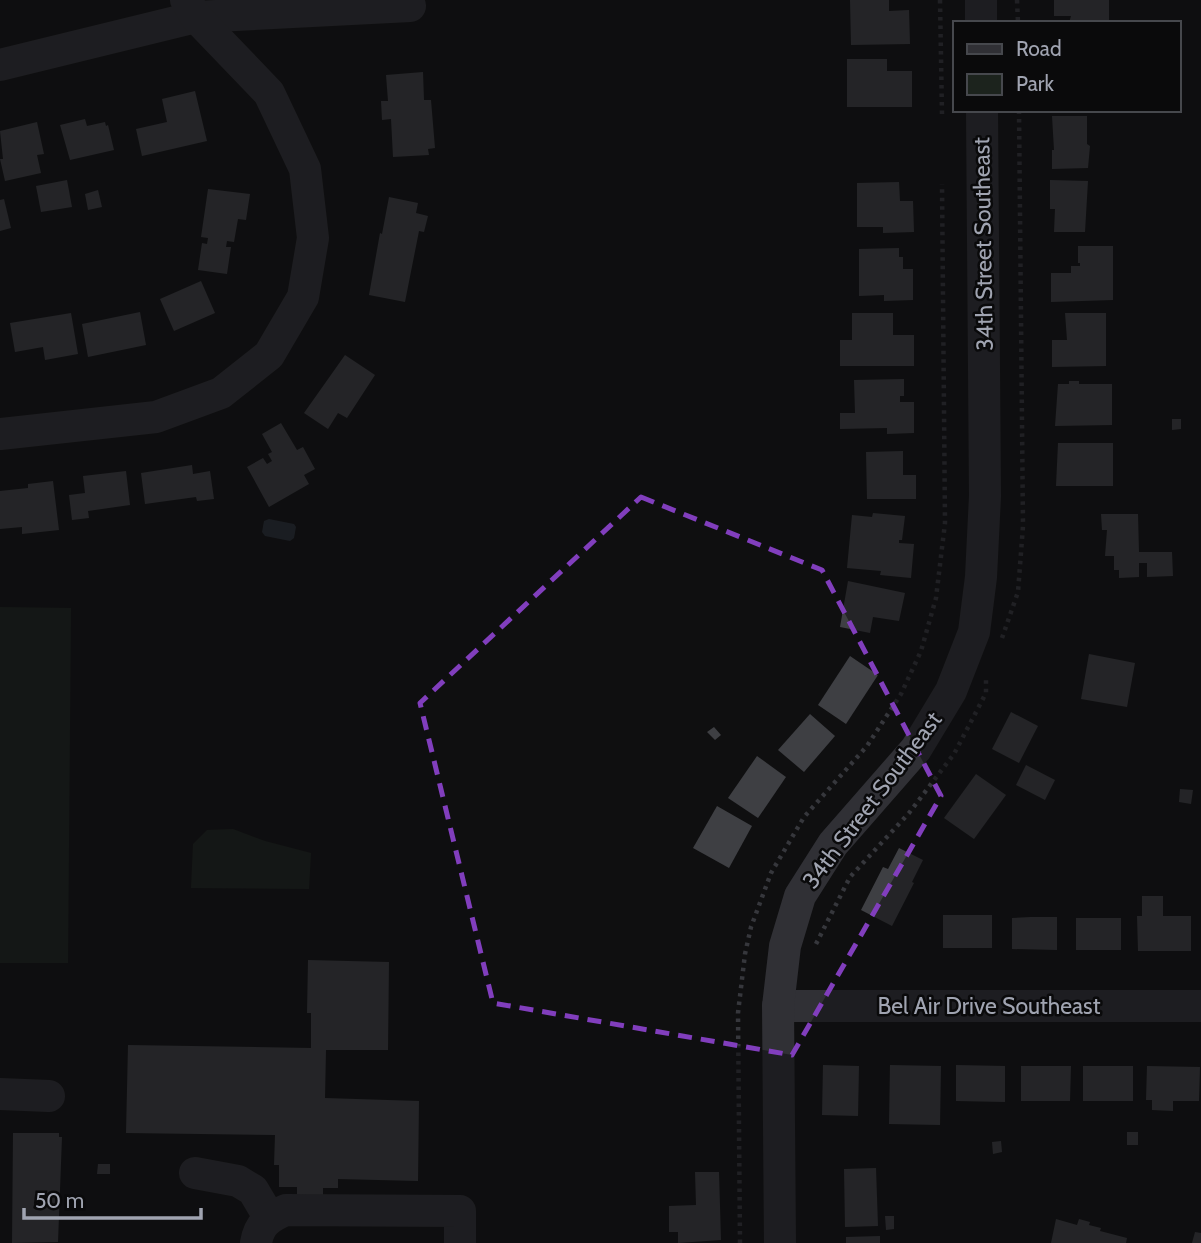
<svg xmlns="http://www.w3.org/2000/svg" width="1201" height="1243" viewBox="0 0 1201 1243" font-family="Cabin,sans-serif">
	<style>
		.green { fill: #1c231d }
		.water { fill: #293038 }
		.building { fill: #3e3f43 }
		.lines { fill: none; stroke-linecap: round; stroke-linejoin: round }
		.path { stroke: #36373c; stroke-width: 4.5; stroke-dasharray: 3.5 5; stroke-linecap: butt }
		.minor { stroke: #303035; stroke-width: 32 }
		.marked { fill: none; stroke: #813ebd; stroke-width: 5; stroke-dasharray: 14 9; stroke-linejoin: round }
		.labels { text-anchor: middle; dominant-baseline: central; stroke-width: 5; stroke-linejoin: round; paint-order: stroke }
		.street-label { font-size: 23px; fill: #a0a4b1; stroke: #0a0a0b }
	</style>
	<rect width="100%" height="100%" fill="#0f0f10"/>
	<g class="green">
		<polygon points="0,607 71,608 68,963 0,963"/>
		<polygon points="233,829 265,841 311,853 309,889 191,888 193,844 207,830"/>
	</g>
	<polygon class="water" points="269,519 294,524 296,527 294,538 290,541 265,536 262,532 264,521"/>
	<g class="building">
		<polygon points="850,0 889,0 889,11 909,10 910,44 851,45"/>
		<polygon points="1054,0 1109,0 1109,23 1069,23 1071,16 1054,16"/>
		<polygon points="847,59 887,59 887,71 912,71 912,107 847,107"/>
		<polygon points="423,72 424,100 431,100 435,148 428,149 429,155 393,157 391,119 382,120 381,101 388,101 386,75"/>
		<polygon points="195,91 207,141 142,156 136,129 167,122 162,99"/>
		<polygon points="1052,116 1087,116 1087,144 1090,146 1088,168 1052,169 1052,150 1054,150"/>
		<polygon points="85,119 87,126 105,122 106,126 108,125 114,150 70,160 60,125"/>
		<polygon points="37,122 44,154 37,155 41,173 5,181 0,159 3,159 0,131"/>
		<polygon points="67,180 72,207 41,212 36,186"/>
		<polygon points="1050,180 1088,181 1085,232 1054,232 1055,209 1050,209"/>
		<polygon points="899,182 900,201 913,201 914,232 883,233 883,227 857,227 857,183"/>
		<polygon points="208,189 250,194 246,220 238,219 234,242 227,241 226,247 231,247 227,274 198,270 202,243 207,244 208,238 201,237"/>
		<polygon points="98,190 102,207 88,210 85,194"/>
		<polygon points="389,197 418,203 416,213 428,216 424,232 419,231 405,302 369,295 380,233 382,234"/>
		<polygon points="4,199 11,228 0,231 0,200"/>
		<polygon points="1078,246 1113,246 1113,300 1051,302 1051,273 1071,273 1071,266 1080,266 1080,263 1078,263"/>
		<polygon points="899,248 899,257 903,257 903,269 913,269 913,300 884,301 884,295 859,296 859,249"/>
		<polygon points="201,281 215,313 174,331 160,299"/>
		<polygon points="140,312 146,345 88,357 82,324"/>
		<polygon points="71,313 78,354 45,360 43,347 15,352 10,323"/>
		<polygon points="852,313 893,313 893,335 914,335 914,366 840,366 840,340 852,340"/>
		<polygon points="1065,313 1106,313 1106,366 1052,367 1052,340 1067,340"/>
		<polygon points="345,355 375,375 347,418 338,413 328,429 304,413"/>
		<polygon points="904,379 904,396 900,396 900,402 914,402 914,433 887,434 887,428 840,429 840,413 855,413 854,380"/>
		<polygon points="1069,381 1079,381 1079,384 1112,384 1112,425 1055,426 1058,384 1069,384"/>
		<polygon points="1172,419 1181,419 1181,429 1172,430"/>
		<polygon points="281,423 297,450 303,447 315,469 304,475 309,484 269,507 247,467 263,458 267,464 272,461 268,454 272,452 262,434"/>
		<polygon points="1058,443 1113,443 1113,486 1056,486"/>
		<polygon points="903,451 903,475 916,475 916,499 867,499 866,452"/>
		<polygon points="192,465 193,474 210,471 214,499 197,501 196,497 145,504 141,473"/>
		<polygon points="126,471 130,505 88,511 89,518 72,520 69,495 85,493 83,476"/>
		<polygon points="53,481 59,530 22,534 22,527 0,529 0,491 28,488 28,484"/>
		<polygon points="873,513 905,516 902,540 899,540 899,543 914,544 911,578 880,575 881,571 847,568 852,515 872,517"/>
		<polygon points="1101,514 1138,514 1139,552 1172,552 1173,576 1147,577 1147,563 1139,563 1139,577 1119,578 1119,570 1114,570 1114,556 1105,556 1107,530 1102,530"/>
		<polygon points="848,581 905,593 899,621 873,617 870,633 840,627"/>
		<polygon points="1089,654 1135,663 1127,707 1081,699"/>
		<polygon points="850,656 878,675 846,724 818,705"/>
		<polygon points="1011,712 1038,726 1019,763 992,749"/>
		<polygon points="810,714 835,736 804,772 778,750"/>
		<polygon points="714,727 721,735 715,740 707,732"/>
		<polygon points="757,756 786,777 758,818 728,798"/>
		<polygon points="1026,765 1055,780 1045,800 1016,785"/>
		<polygon points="976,774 1006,795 974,839 944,818"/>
		<polygon points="1180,789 1193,790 1191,804 1179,802"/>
		<polygon points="717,806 752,826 729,868 693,848"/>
		<polygon points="899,848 923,860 912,882 914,883 892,926 861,910 883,867 888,869"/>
		<polygon points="1142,896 1163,896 1163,916 1191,916 1191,951 1138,951 1137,916 1142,916"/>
		<rect x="943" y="915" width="49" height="33"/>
		<polygon points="1031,917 1057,917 1057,950 1012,949 1012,918"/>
		<rect x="1076" y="918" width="45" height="32"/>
		<polygon points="308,960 389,962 388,1050 326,1050 325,1098 419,1101 418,1181 338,1179 338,1188 323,1188 323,1197 297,1197 297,1187 279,1187 279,1165 274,1165 275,1135 126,1133 128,1045 311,1048 311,1013 307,1013"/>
		<polygon points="823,1065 859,1066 858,1116 822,1115"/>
		<polygon points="890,1065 941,1066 940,1125 889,1124"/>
		<polygon points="956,1065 1005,1066 1005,1102 956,1101"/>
		<polygon points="1021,1066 1071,1066 1070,1101 1021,1101"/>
		<rect x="1083" y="1066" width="50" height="35"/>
		<polygon points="1147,1066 1200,1067 1199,1101 1173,1101 1173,1111 1152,1110 1152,1100 1146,1100"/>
		<rect x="1127" y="1132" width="11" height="13"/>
		<polygon points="13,1133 59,1133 59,1137 62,1137 58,1242 12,1243"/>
		<polygon points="1001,1141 1002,1152 993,1154 992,1142"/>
		<polygon points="98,1164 110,1164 110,1174 97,1174"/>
		<polygon points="876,1168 878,1226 845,1227 844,1169"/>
		<polygon points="695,1172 719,1172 721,1240 678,1243 678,1232 669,1232 669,1206 696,1205"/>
		<polygon points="885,1216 894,1216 894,1229 886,1230"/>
		<polygon points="1056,1219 1077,1225 1079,1219 1090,1222 1089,1225 1101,1228 1100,1231 1127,1238 1126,1243 1051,1243"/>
		<polygon points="1195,1232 1201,1233 1201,1243 1192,1243"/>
		<polygon points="880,1236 880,1243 846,1243 846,1237"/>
	</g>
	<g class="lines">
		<g class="path">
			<polyline points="940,0 942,114"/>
			<polyline points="1017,0 1018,23"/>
			<polyline points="1002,638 1018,592 1023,526 1019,110"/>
			<polyline points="816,944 850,877 909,813 954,754 986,693 986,679"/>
			<polyline points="740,1243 738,1013 745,954 751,927 771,873 804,817 867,746 901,694 921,651 936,598 945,523 942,184"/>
		</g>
		<g class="minor">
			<polyline points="981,0 981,23"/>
			<polyline points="0,65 196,17 410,6"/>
			<polyline points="0,434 156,417 221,393 269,355 303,297 313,238 305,169 269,93 196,17 186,0"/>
			<polyline points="778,1006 1201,1006"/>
			<polyline points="0,1094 49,1096"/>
			<polyline points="195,1173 238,1181 253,1190 269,1217"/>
			<path d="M 256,1243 C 259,1224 269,1217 286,1210 L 460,1211 L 460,1243"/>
			<polyline points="780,1243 778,1006 785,946 800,896 833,844 916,749 951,691 974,632 981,577 985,496 982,110"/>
		</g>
	</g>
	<path d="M0 0H1201V1243H0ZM 641,497 L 822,570 L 941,796 L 792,1055 L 493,1003 L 420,703 Z" fill="#0f0f10" fill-opacity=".55" fill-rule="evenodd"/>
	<path class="marked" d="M 641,497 L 822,570 L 941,796 L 792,1055 L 493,1003 L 420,703 Z"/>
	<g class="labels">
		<g class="street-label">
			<text transform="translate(983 244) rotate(-91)">34th Street Southeast</text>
			<text transform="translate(872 800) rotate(-53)">34th Street Southeast</text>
			<text x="989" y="1006">Bel Air Drive Southeast</text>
		</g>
	</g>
	<rect x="953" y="21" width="228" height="91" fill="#0a0a0b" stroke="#46484d" stroke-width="2"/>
	<rect x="967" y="44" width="35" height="10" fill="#303035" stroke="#46484d" stroke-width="2"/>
	<text x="1016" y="56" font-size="21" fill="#a0a4b1">Road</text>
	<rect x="967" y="74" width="35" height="21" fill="#1c231d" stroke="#46484d" stroke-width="2"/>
	<text x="1016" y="91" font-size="21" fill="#a0a4b1">Park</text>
	<path d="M24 1208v10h177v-10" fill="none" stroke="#a0a4b1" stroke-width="3.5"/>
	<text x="35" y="1208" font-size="21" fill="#a0a4b1" stroke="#0a0a0b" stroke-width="5" paint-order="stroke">50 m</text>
</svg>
